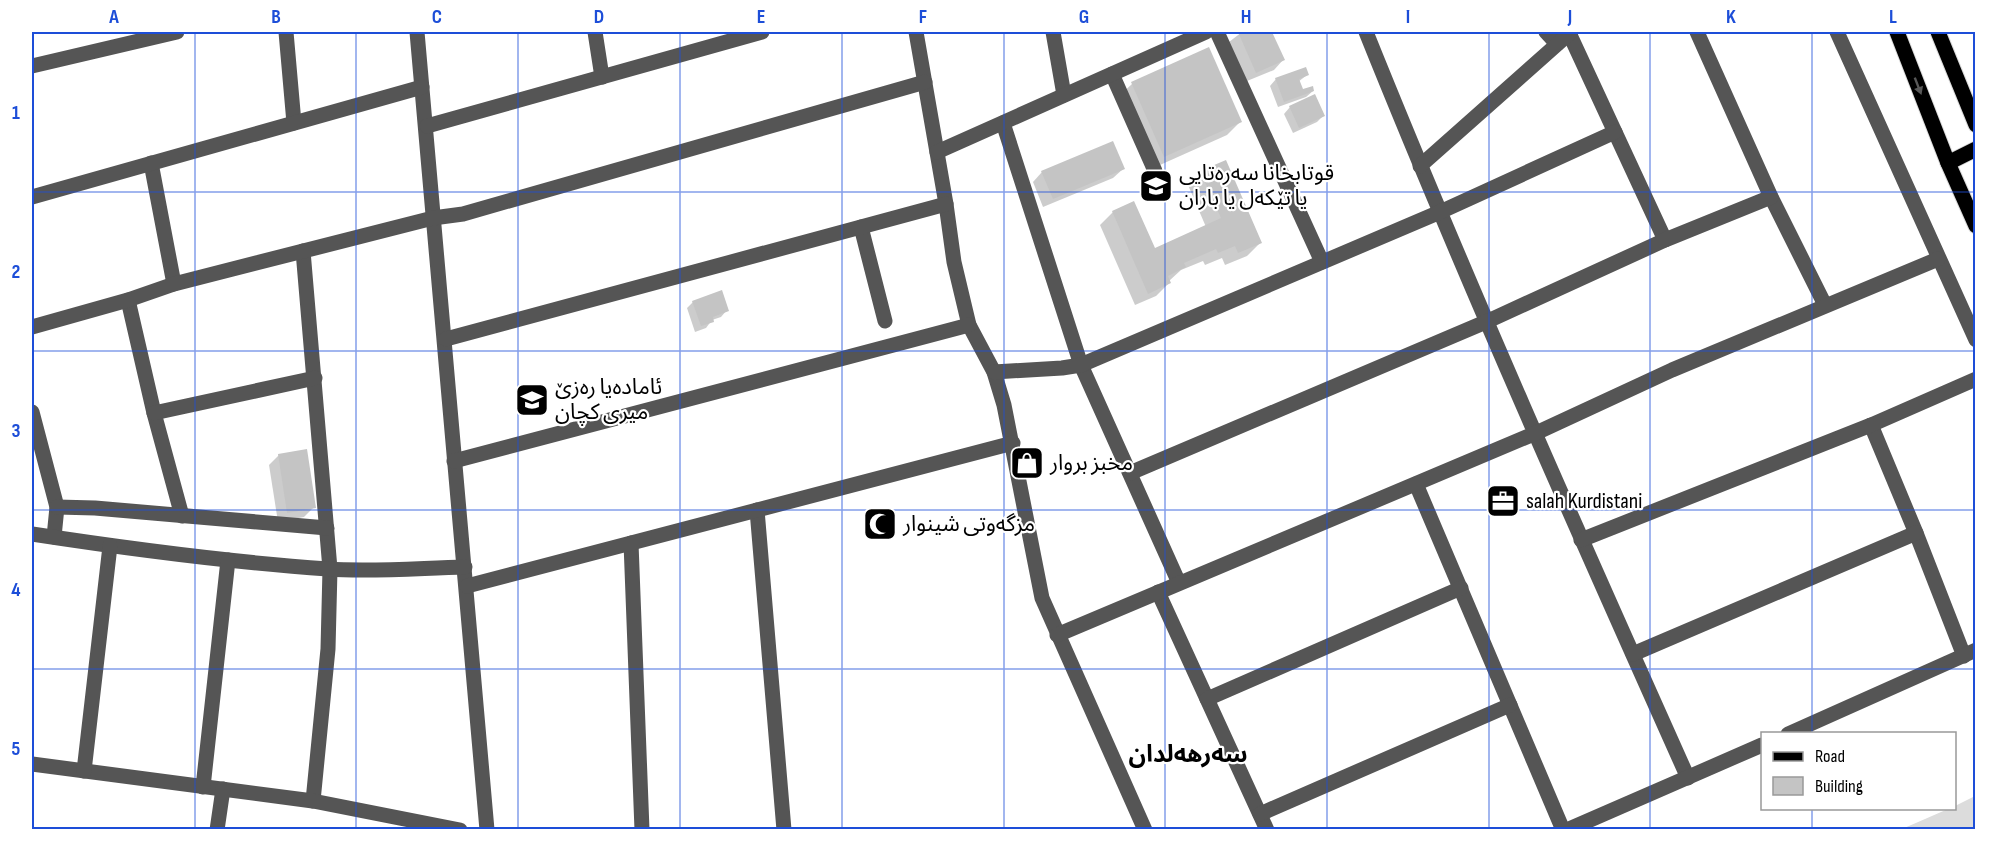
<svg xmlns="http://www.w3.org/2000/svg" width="2007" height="861" viewBox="0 0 2007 861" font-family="'Sofia Sans Condensed','Noto Sans Arabic',sans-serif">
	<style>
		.grass { fill: #dcdcdc }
		.shadow { fill: #0003 }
		.building { fill: #c4c4c4 }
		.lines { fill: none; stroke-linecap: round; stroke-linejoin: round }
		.major-casing { stroke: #dbdbdb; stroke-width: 17 }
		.minor { stroke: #555; stroke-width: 15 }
		.major { stroke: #000; stroke-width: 15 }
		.oneway { fill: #595959 }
		.grid { fill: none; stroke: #1d4ed8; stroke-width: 1.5; stroke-opacity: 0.55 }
		.labels { text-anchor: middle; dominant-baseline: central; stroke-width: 4.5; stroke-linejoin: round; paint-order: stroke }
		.poi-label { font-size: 22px; fill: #000; stroke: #fff; text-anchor: start }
		.neighbourhood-label { font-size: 24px; font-weight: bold; fill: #000; stroke: #fff }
		.neatline { fill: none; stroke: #1d4ed8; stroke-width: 2 }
		.grid-label { font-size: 20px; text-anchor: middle; font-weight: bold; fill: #1d4ed8 }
	</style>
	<rect width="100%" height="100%" fill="#fff"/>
	<polygon class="grass" points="1975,796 1975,829 1902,829 1948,809 1954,808 1955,806"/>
	<g class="shadow">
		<polygon points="1242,32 1271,32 1283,60 1274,70 1247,81 1229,42"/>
		<polygon points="1307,75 1298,82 1302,91 1313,91 1306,97 1278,107 1270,86 1276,79"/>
		<polygon points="1132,84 1240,122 1227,135 1151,169 1119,96"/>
		<polygon points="1290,107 1323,116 1317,122 1293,133 1284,114"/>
		<polygon points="1123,169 1113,178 1043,207 1033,182 1042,172"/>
		<polygon points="1201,172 1260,243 1247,256 1225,265 1222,258 1205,265 1203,261 1181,270 1169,281 1169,283 1156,296 1135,305 1100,225 1113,212 1154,250 1206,227 1188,185"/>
		<polygon points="693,302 727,310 721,317 712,320 706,328 695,332 687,308"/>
		<polygon points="279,455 314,507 304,517 278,522 269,465"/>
	</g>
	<g class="building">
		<polygon points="1238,32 1272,32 1285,60 1256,73"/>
		<polygon points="1209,47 1242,122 1164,157 1131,82"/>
		<polygon points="1306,67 1309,75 1299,79 1303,89 1313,86 1314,91 1284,102 1275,78"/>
		<polygon points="1315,94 1325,116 1299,128 1289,106"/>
		<polygon points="1113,141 1125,169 1053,199 1041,171"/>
		<polygon points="1226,160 1262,243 1238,253 1235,246 1218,253 1216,249 1184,263 1186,267 1168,276 1171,283 1148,294 1112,211 1134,201 1155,248 1221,218 1200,171"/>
		<polygon points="722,290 729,311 713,317 714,322 701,326 692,301"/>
		<polygon points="307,449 316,508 287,513 278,454"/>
	</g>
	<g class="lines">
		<defs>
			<g id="major">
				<polyline points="1897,32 1948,163 1976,226"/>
				<polyline points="1938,32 1976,125"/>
				<polyline points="1948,163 1976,149"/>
			</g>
		</defs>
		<use href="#major" class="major-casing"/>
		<g class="minor">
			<polyline points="286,32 294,123"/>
			<path d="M 417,32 C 441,297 465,563 487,830"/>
			<polyline points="595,32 602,77"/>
			<polyline points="916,32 946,204 954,262 969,325 994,372 1004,405 1042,598 1145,830"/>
			<polyline points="1053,32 1064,95"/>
			<polyline points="1217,32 1322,262"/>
			<path d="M 1366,32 C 1467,283 1577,530 1688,778"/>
			<polyline points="1546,32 1557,44"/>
			<polyline points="1697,32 1771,197 1825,305"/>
			<polyline points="1837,32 1976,340"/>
			<polyline points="1569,33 1665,240"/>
			<polyline points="32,66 177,32"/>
			<polyline points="1112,74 1155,171"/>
			<polyline points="1003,123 1081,365 1179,583"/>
			<polyline points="427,126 762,32"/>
			<polyline points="937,152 1206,32"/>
			<polyline points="151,163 174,284"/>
			<polyline points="1420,166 1571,32"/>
			<polyline points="32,197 422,87"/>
			<polyline points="861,227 885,321"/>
			<polyline points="303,251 330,569 328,649 313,801"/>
			<polyline points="128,300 154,413 182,516"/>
			<polyline points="32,327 128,300 174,284 433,218 463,214 925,82"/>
			<polyline points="446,339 946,204"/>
			<polyline points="994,372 1062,368 1081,365 1440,212 1615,132"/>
			<polyline points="32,412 57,507 54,537"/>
			<polyline points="154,413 315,378"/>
			<polyline points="1871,425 1916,533 1964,656"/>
			<polyline points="454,461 969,325"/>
			<polyline points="1130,473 1488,321 1665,240 1771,197"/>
			<polyline points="1416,484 1563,830"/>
			<polyline points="57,507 95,508 327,528"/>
			<polyline points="757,510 784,830"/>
			<path d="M 32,534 C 130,549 228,562 328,569 C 373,572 420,568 465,567"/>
			<polyline points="1581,540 1871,425 1976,379"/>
			<polyline points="631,543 642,830"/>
			<polyline points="467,586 1013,443"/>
			<polyline points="1158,592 1267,830"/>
			<polyline points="1057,635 1536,433 1672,370 1938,259"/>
			<polyline points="1633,654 1916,533"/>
			<polyline points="1207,699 1461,588"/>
			<polyline points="1788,734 1976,650"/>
			<polyline points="32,764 313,801 460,830"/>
			<polyline points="84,771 110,546"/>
			<polyline points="203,787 228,560"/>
			<polyline points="1260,814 1510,705"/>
			<polyline points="217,830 223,789"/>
			<polyline points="1567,830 1762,745"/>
		</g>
		<use href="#major" class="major"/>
	</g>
	<defs><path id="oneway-solid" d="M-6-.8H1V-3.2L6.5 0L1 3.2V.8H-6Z" transform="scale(1.5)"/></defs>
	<use class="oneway" href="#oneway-solid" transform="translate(1918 86) rotate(69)"/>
	<path class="grid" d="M 195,32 L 195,830M 356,32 L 356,830M 518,32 L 518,830M 680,32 L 680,830M 842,32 L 842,830M 1004,32 L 1004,830M 1165,32 L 1165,830M 1327,32 L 1327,830M 1489,32 L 1489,830M 1650,32 L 1650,830M 1812,32 L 1812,734M 32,192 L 1976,192M 32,351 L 1976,351M 32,510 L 1976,510M 32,669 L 1976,669M 1812,808 L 1812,830"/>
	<defs>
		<symbol id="school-square" viewBox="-11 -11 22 22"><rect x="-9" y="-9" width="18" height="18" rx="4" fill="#000" stroke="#fff"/><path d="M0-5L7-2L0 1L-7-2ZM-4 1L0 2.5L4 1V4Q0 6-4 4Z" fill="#fff"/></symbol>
		<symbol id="shop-square" viewBox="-11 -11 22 22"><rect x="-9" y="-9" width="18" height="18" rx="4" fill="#000" stroke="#fff"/><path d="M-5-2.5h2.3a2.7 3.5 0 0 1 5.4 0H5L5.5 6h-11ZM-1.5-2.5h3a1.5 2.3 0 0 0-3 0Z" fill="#fff"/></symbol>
		<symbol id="office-square" viewBox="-11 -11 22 22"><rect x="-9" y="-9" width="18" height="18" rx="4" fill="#000" stroke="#fff"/><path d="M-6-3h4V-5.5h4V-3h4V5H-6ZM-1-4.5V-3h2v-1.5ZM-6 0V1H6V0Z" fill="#fff"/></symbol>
		<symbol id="mosque-square" viewBox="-11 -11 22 22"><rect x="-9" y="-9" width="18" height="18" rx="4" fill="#000" stroke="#fff"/><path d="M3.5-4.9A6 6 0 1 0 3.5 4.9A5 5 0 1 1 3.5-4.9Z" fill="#fff"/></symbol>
	</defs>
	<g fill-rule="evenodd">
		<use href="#school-square" x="1137" y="167" width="38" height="38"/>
		<use href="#school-square" x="513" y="381" width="38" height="38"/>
		<use href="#shop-square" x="1008" y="444" width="38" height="38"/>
		<use href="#office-square" x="1484" y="482" width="38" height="38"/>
		<use href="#mosque-square" x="861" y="505" width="38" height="38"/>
	</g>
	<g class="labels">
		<g class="poi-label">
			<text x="1179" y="173">قوتابخانا سەرەتایی<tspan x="1179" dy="25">یا تێکەل یا باران</tspan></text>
			<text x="555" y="387">ئامادەيا رەزێ<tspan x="555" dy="25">ميرى كچان</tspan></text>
			<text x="1050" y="463">مخبز بروار</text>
			<text x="1526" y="501">salah Kurdistani</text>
			<text x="903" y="524">مزگەوتی شينوار</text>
		</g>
		<g class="neighbourhood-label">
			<text x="1188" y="754">سەرهەلدان</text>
		</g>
	</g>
	<rect width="2007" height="861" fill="none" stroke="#ffffff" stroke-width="66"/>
	<rect x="1761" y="732" width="195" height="78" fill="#ffffff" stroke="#999999" stroke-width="1.5"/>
	<rect x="1773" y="752" width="30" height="9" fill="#000000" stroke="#999999" stroke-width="1.5"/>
	<text x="1815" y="762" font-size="18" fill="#000000">Road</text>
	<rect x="1773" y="777" width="30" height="18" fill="#c4c4c4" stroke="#999999" stroke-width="1.5"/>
	<text x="1815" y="792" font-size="18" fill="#000000">Building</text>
	<rect x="33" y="33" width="1941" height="795" class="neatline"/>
	<g class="grid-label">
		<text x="114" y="23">A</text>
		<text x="276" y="23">B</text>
		<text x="437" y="23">C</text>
		<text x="599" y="23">D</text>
		<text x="761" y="23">E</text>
		<text x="923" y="23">F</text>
		<text x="1084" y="23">G</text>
		<text x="1246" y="23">H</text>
		<text x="1408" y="23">I</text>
		<text x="1570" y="23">J</text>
		<text x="1731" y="23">K</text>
		<text x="1893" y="23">L</text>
		<text x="16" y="119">1</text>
		<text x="16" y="278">2</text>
		<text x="16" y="437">3</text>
		<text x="16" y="596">4</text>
		<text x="16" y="755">5</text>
	</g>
</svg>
